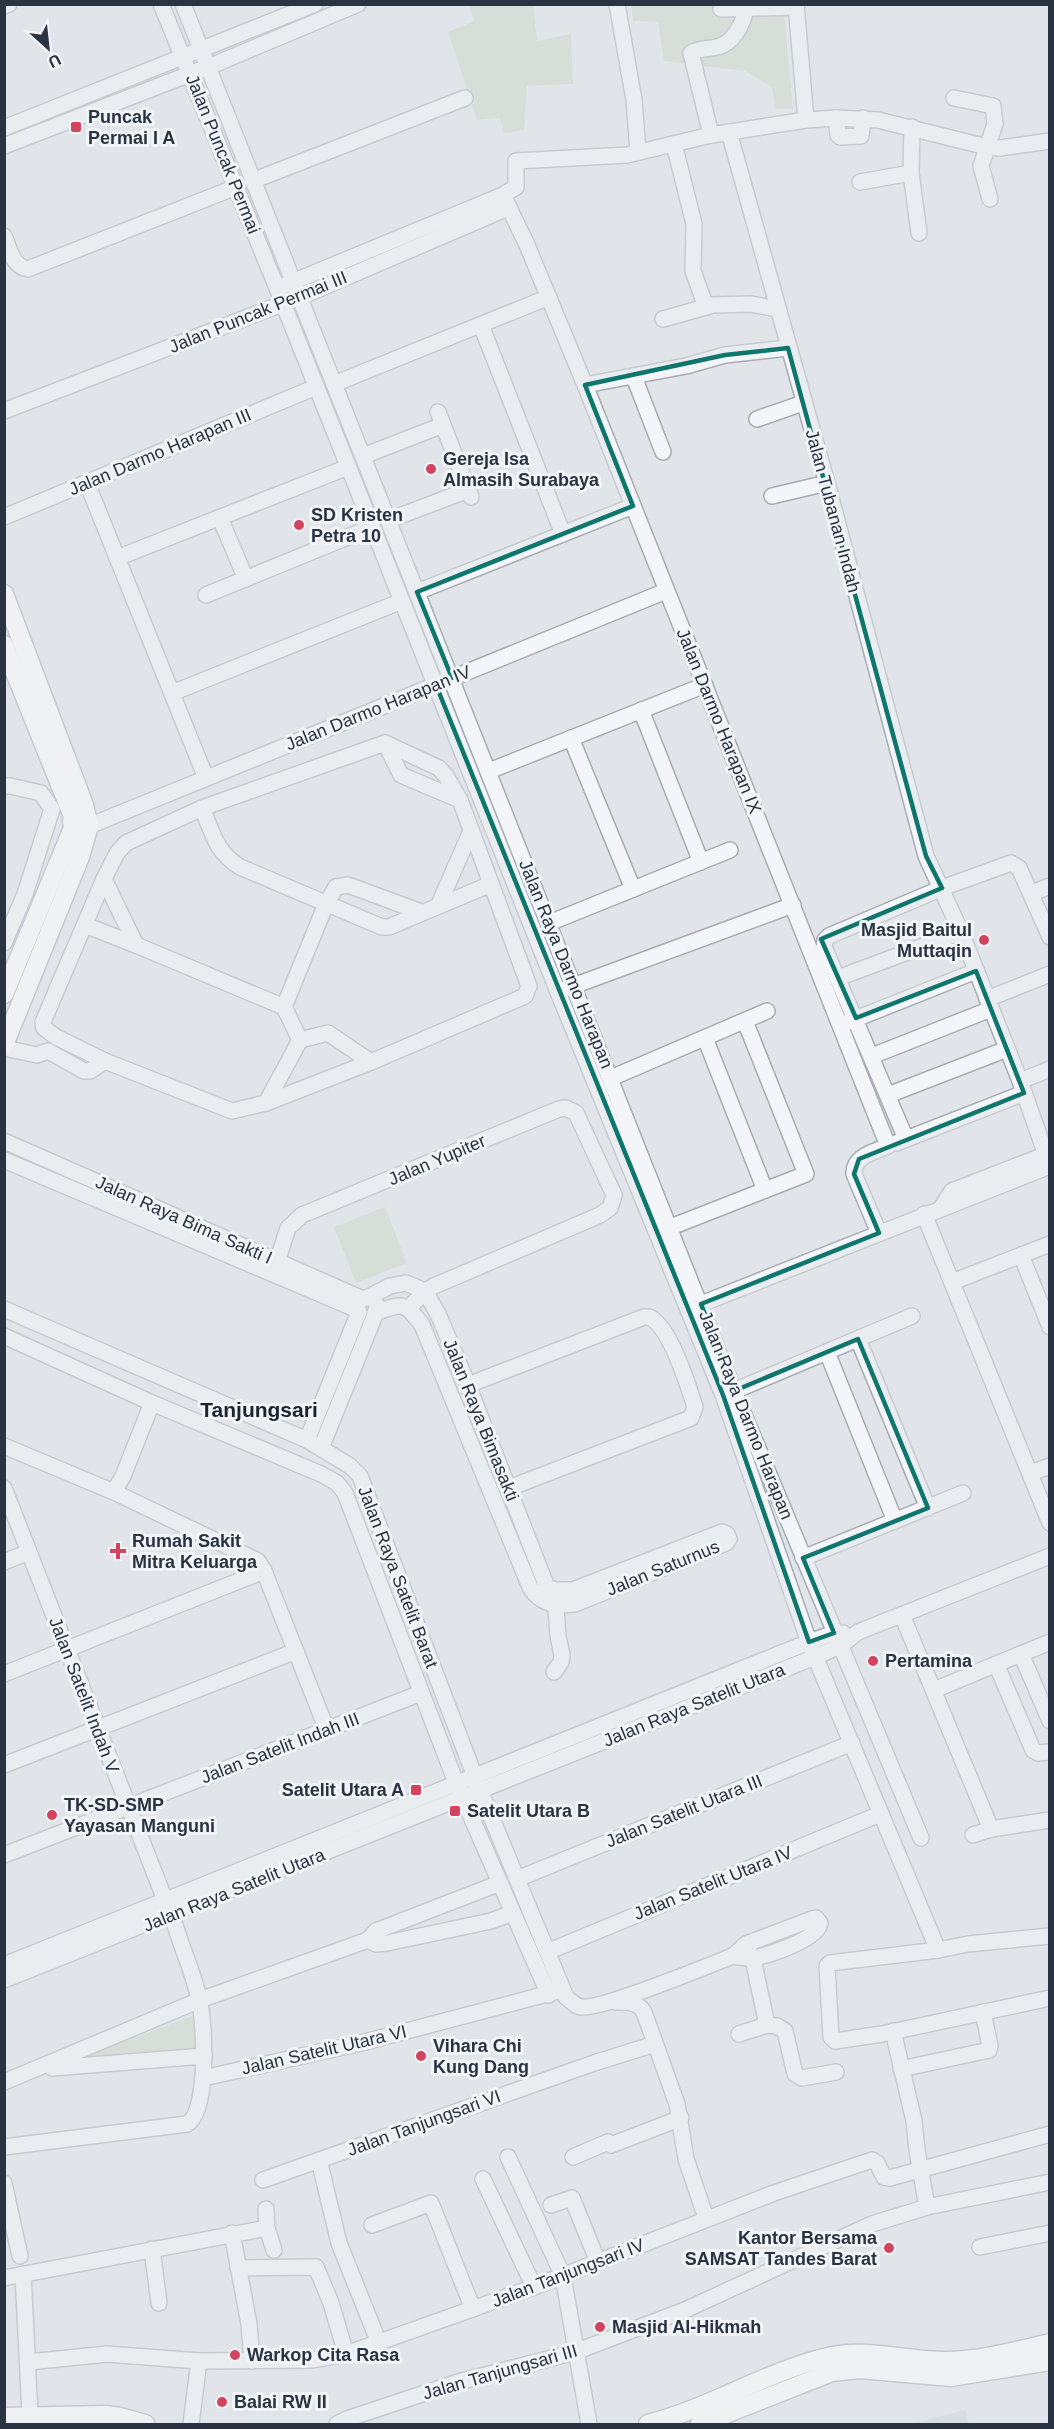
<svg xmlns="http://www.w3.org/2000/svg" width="1054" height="2429" viewBox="0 0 1054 2429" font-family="Arial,sans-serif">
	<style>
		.built { fill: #cfd4dc }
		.green { fill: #c7d4c2 }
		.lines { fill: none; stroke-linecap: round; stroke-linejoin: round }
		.minor-casing { stroke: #a6acb4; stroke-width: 18 }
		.major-casing { stroke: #a0a9b6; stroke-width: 21 }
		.minor { stroke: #f4f5f8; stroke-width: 15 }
		.major { stroke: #fff; stroke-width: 18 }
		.marked { fill: none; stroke: #0f766e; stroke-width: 4.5; stroke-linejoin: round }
		.poi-dot { fill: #d2435d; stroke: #f1f4f7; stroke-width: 2 }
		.labels { text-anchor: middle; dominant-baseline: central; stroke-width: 6; stroke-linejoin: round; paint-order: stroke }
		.poi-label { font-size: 18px; font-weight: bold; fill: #293342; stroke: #f1f4f7; text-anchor: start }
		.street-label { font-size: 18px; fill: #293342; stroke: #f1f4f7 }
		.quarter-label { font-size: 21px; font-weight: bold; fill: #1b2433; stroke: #f1f4f7 }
	</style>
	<rect width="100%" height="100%" fill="#e1e5ea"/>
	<polygon class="built" points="965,2410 969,2424 911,2424"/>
	<g class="green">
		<polygon points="753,4 784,12 793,109 776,109 772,87 745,71 664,61 658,22 633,21 631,5"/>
		<polygon points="468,5 533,5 537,41 571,34 573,84 527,86 524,130 504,133 500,118 477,120 448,32 475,21"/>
		<polygon points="385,1207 407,1263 356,1283 334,1227"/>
		<polygon points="200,2013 201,2052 64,2064"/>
	</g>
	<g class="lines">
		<defs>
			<g id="minor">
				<polyline points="161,4 277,288 558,992 723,1395 809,1642 938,1950"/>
				<polyline points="183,4 734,1391 921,1838"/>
				<polyline points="617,4 634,100 638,152"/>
				<polyline points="796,4 806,120"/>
				<polyline points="4,6 9,4"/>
				<polyline points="721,9 796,7"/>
				<polyline points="954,98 993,106 995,124 981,166 990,199"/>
				<polyline points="836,118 838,135 840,137 861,136 863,118"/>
				<polyline points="912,127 911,173 919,233"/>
				<polyline points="4,128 315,4"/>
				<polyline points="729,132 827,483 926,856 961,932 1020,1081 1046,1155"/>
				<path d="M 711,135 L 691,53 C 700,47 713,50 723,45 C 735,39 748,17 744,4"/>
				<polyline points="674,144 694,224 693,271 706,307"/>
				<polyline points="4,146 218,63 358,4"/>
				<polyline points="252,181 465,98"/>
				<polyline points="860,182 911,173"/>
				<path d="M 503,195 L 527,245 L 585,385 L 888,1146 C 874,1152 853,1156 854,1174 L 879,1233"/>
				<path d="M 4,236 C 10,249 12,266 28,269 L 236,187"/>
				<polyline points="285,285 503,195 516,187 516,161 627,155 711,135 806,120 836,118 878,120 987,147 1000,148 1050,141"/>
				<polyline points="663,319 713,305 751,304 777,309"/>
				<polyline points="481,325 563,534"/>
				<polyline points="634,377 663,452"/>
				<polyline points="334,384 549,297"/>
				<polyline points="585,385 686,366 725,355 788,348"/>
				<polyline points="4,411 300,297 508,208"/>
				<polyline points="438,412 471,497"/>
				<polyline points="757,419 803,403"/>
				<polyline points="363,456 443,425"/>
				<polyline points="87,483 206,778"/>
				<polyline points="772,496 827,483"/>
				<polyline points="4,517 316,387"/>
				<polyline points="220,518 246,579"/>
				<polyline points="389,520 468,490"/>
				<polyline points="117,558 348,467"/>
				<polyline points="417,592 633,506"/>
				<polyline points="206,595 372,527"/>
				<polyline points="172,693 402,601"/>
				<polyline points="641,710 701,862"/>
				<polyline points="571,738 633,889"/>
				<polygon points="385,743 439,768 446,776 460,800 529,986 525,996 371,1062 266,1103 232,1111 105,1061 56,1037 44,1028 43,1022 104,879 117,853 126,843 202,808"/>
				<polyline points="385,743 401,775 460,800"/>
				<polyline points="489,771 705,685"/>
				<polyline points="4,786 10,786 41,793 52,809 25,894 4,943"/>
				<path d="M 202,808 C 213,834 216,852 240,867 L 382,927 L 389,927 L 491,884"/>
				<polyline points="89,826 666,591"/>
				<polyline points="104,879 136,945"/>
				<polyline points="1032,893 1050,886"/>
				<polyline points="439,904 471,831"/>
				<polyline points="549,923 730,850"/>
				<polyline points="85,925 136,945 284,1007 300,1040 266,1103"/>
				<polyline points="838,978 961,932"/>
				<polyline points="565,989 793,905"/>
				<polyline points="987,999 1050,974"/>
				<polyline points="284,1007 326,904 336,887 348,885 421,912"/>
				<polyline points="848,1022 976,971"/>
				<polyline points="705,1038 765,1190"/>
				<polyline points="300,1040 328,1033 371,1062"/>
				<polyline points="4,1048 37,1055 48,1051 84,1071 90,1071 105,1061"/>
				<polyline points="872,1056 991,1009"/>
				<polyline points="611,1078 767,1011"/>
				<polyline points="1020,1081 1050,1069"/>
				<polyline points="888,1095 1007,1049"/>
				<polyline points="906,1139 824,947 825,940 829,936 942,888 1011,863 1019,868 1050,937"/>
				<polyline points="4,1141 363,1299"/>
				<polyline points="896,1143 1024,1093"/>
				<polyline points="4,1160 358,1310"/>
				<polyline points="941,1208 952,1191 1050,1153"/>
				<polyline points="924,1214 1050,1523"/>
				<polyline points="671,1227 806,1174 745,1021"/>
				<polyline points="1021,1255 1050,1327"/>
				<polyline points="277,1262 288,1228 302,1215 559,1109 566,1108 576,1113 614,1195 610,1208 600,1215 434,1286 425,1291 409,1308"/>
				<polyline points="952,1282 1050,1244"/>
				<path d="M 367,1298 L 390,1286 L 406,1283 L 425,1291 L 439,1316 L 468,1385 L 547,1587 L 556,1590 L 573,1590 L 722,1532 L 727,1534 L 729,1539 L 726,1543 L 575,1604 C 556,1606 541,1605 530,1587 L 422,1325 C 404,1301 403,1303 375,1313"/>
				<polyline points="701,1304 1050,1166"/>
				<path d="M 4,1309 L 307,1440 L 350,1466 L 360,1476 L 480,1790 L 566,1997 C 571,2001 575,2006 581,2007 C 601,2010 707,1966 733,1956 L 746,1944 L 812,1919 L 816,1918 L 820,1923 C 819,1939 767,1956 752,1958 C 746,1958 739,1957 733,1956"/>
				<polyline points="4,1336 152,1403 321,1474 337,1483 345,1493 455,1780 549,1995"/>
				<polyline points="858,1339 928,1508"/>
				<polyline points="827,1352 895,1521"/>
				<path d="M 468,1385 L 644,1317 L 649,1317 C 670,1326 688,1385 695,1407 L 691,1418 L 509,1488"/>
				<polyline points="734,1391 912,1316"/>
				<polyline points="307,1440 359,1312"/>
				<polyline points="4,1446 114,1492 258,1561 264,1571 327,1730"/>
				<polyline points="321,1448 377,1310 376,1304"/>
				<polyline points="1031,1473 1050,1466"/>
				<path d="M 4,1488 L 176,1928 C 183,1951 194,1975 199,1999 C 205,2022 209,2113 187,2124 L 4,2147"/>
				<polyline points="114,1492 123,1476 152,1403"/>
				<polyline points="803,1558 963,1493"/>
				<polyline points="4,1562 29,1552"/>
				<polyline points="902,1615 991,1829"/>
				<polyline points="1021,1654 1050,1721"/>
				<polyline points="996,1664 1033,1750 1038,1753 1050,1752"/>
				<polyline points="554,1672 561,1662 562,1655 558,1636 555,1596"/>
				<polyline points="4,1674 264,1571"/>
				<polyline points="934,1690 1050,1642"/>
				<polyline points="4,1765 296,1651"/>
				<polyline points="973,1835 991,1829 1050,1820"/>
				<polyline points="4,1855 421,1693"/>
				<polyline points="517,1879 852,1743"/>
				<polyline points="1050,1936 968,1944 938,1950 830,1963 827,1966 831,2037 835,2041 882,2034 1050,1998"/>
				<polyline points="368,1940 376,1944 387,1943 491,1921 513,1913"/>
				<polyline points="748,1948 754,1964 767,2025 777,2026 785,2031 795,2074 802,2078 836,2072"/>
				<polyline points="547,1952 880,1814"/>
				<polyline points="4,1965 809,1642 834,1633 843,1633"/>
				<polyline points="4,1980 815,1657 840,1646 858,1632 1050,1556"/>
				<path d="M 615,2002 C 627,2002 637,2001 644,2012 L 677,2104 L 686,2159 L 706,2218"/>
				<polyline points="893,2031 914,2121 917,2150 927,2207"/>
				<polyline points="739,2034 767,2025"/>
				<polyline points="52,2068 204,2056"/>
				<polyline points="901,2069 989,2050 990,2046 983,2012"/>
				<polyline points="203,2078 365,2042 558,1991"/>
				<polyline points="4,2082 200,2000 368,1940 376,1931 500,1883"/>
				<polyline points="508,2157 563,2276 589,2424"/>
				<polyline points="573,2157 608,2142 611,2145 681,2118"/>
				<polyline points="319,2160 339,2243 379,2343"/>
				<polyline points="483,2179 534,2287"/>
				<polyline points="263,2180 594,2063 655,2044"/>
				<polyline points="4,2183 20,2256"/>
				<polyline points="551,2205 572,2198 598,2262"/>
				<polyline points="266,2209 267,2228 274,2250"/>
				<polyline points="372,2225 431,2203 473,2309"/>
				<polyline points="232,2233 249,2324 252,2361"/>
				<polyline points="980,2247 1050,2233"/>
				<polyline points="152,2249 159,2303"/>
				<polyline points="238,2268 316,2267 331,2303 346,2354"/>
				<polyline points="23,2274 30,2415"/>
				<polyline points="4,2278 267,2228"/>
				<polyline points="29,2362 107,2354 199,2361 312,2360 346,2354 534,2287 774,2193 872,2160 877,2163 884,2177 890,2178 1050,2134"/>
				<polyline points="191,2424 199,2361"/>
				<polyline points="337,2424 347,2419 458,2382 575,2352 685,2310 872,2224 927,2207 1050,2182"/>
			</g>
			<g id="major">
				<polyline points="4,594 84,805 87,818"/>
				<polyline points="4,645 74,819"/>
				<polyline points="4,994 73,828 72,821 80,815 87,818 89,822 88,829 84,833 76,832 73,828"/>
				<polyline points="4,1045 80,857 88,829"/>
				<polyline points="4,2417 106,2415 120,2417 145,2424"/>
				<path d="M 648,2424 C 711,2408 771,2369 832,2356 C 871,2349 908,2361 946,2361 C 980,2361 1016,2351 1050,2343"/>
				<polyline points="700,2424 832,2372 860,2369 951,2377 1050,2361"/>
			</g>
		</defs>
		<use href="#minor" class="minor-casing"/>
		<use href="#major" class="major-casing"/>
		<use href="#minor" class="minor"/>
		<use href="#major" class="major"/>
	</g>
	<path d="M0 0H1054V2429H0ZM 788,348 L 926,856 L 942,888 L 821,939 L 856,1018 L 976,971 L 1024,1093 L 859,1159 L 854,1174 L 879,1233 L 701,1304 L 734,1391 L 858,1339 L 928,1508 L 803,1558 L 834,1633 L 809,1642 L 723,1395 L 436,685 L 452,678 L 417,592 L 633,506 L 585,385 L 725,355 Z" fill="#e1e5ea" fill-opacity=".55" fill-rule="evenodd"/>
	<path class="marked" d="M 788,348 L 926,856 L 942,888 L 821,939 L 856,1018 L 976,971 L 1024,1093 L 859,1159 L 854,1174 L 879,1233 L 701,1304 L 734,1391 L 858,1339 L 928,1508 L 803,1558 L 834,1633 L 809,1642 L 723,1395 L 436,685 L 452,678 L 417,592 L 633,506 L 585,385 L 725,355 Z"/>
	<g class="poi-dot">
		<rect x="70" y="121" width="12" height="12" rx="3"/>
		<circle cx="431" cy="469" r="6"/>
		<circle cx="299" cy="525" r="6"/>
		<circle cx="984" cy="940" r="6"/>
		<path d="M115 1542h6v6h6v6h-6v6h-6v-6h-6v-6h6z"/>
		<circle cx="873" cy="1661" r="6"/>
		<rect x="410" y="1784" width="12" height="12" rx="3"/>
		<rect x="449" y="1805" width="12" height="12" rx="3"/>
		<circle cx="52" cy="1815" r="6"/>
		<circle cx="421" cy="2056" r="6"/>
		<circle cx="889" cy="2248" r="6"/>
		<circle cx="600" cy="2327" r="6"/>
		<circle cx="235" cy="2355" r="6"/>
		<circle cx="222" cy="2402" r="6"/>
	</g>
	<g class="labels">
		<g class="poi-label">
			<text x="88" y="117">Puncak<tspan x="88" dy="21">Permai I A</tspan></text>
			<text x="443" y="459">Gereja Isa<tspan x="443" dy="21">Almasih Surabaya</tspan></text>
			<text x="311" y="515">SD Kristen<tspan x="311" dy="21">Petra 10</tspan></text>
			<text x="972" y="930" text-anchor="end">Masjid Baitul<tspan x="972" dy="21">Muttaqin</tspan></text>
			<text x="132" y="1541">Rumah Sakit<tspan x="132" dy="21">Mitra Keluarga</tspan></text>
			<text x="885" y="1661">Pertamina</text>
			<text x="404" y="1790" text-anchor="end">Satelit Utara A</text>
			<text x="64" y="1805">TK-SD-SMP<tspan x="64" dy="21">Yayasan Manguni</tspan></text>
			<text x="467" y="1811">Satelit Utara B</text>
			<text x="433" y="2046">Vihara Chi<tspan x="433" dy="21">Kung Dang</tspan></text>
			<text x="877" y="2238" text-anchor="end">Kantor Bersama<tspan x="877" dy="21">SAMSAT Tandes Barat</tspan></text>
			<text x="612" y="2327">Masjid Al-Hikmah</text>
			<text x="247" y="2355">Warkop Cita Rasa</text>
			<text x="234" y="2402">Balai RW II</text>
		</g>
		<g class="street-label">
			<text transform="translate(223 154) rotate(68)">Jalan Puncak Permai</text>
			<text transform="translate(258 312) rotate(-22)">Jalan Puncak Permai III</text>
			<text transform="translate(160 452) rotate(-23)">Jalan Darmo Harapan III</text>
			<text transform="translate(833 511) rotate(75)">Jalan Tubanan Indah</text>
			<text transform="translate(378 708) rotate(-22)">Jalan Darmo Harapan IV</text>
			<text transform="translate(719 721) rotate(68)">Jalan Darmo Harapan IX</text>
			<text transform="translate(566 964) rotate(68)">Jalan Raya Darmo Harapan</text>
			<text transform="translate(437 1160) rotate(-23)">Jalan Yupiter</text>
			<text transform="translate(184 1220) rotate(24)">Jalan Raya Bima Sakti I</text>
			<text transform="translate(746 1415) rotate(68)">Jalan Raya Darmo Harapan</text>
			<text transform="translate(481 1420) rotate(68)">Jalan Raya Bimasakti</text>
			<text transform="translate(663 1568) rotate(-22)">Jalan Saturnus</text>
			<text transform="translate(398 1577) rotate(69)">Jalan Raya Satelit Barat</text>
			<text transform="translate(84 1695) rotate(69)">Jalan Satelit Indah V</text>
			<text transform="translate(694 1705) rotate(-22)">Jalan Raya Satelit Utara</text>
			<text transform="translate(280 1748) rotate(-21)">Jalan Satelit Indah III</text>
			<text transform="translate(684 1811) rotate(-22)">Jalan Satelit Utara III</text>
			<text transform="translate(713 1883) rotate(-22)">Jalan Satelit Utara IV</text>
			<text transform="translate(234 1890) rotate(-22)">Jalan Raya Satelit Utara</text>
			<text transform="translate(324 2050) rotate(-13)">Jalan Satelit Utara VI</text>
			<text transform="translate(424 2123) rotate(-20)">Jalan Tanjungsari VI</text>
			<text transform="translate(568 2273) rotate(-21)">Jalan Tanjungsari IV</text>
			<text transform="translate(500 2372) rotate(-16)">Jalan Tanjungsari III</text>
		</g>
		<g class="quarter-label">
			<text x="259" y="1409">Tanjungsari</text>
		</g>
	</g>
	<rect width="1054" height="2429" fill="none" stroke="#293342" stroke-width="12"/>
	<g transform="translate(48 48) rotate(153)" stroke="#f1f4f7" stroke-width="4.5" paint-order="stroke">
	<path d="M0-4.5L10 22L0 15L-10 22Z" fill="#293342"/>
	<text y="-9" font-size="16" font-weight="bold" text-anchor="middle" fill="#293342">U</text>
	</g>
</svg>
